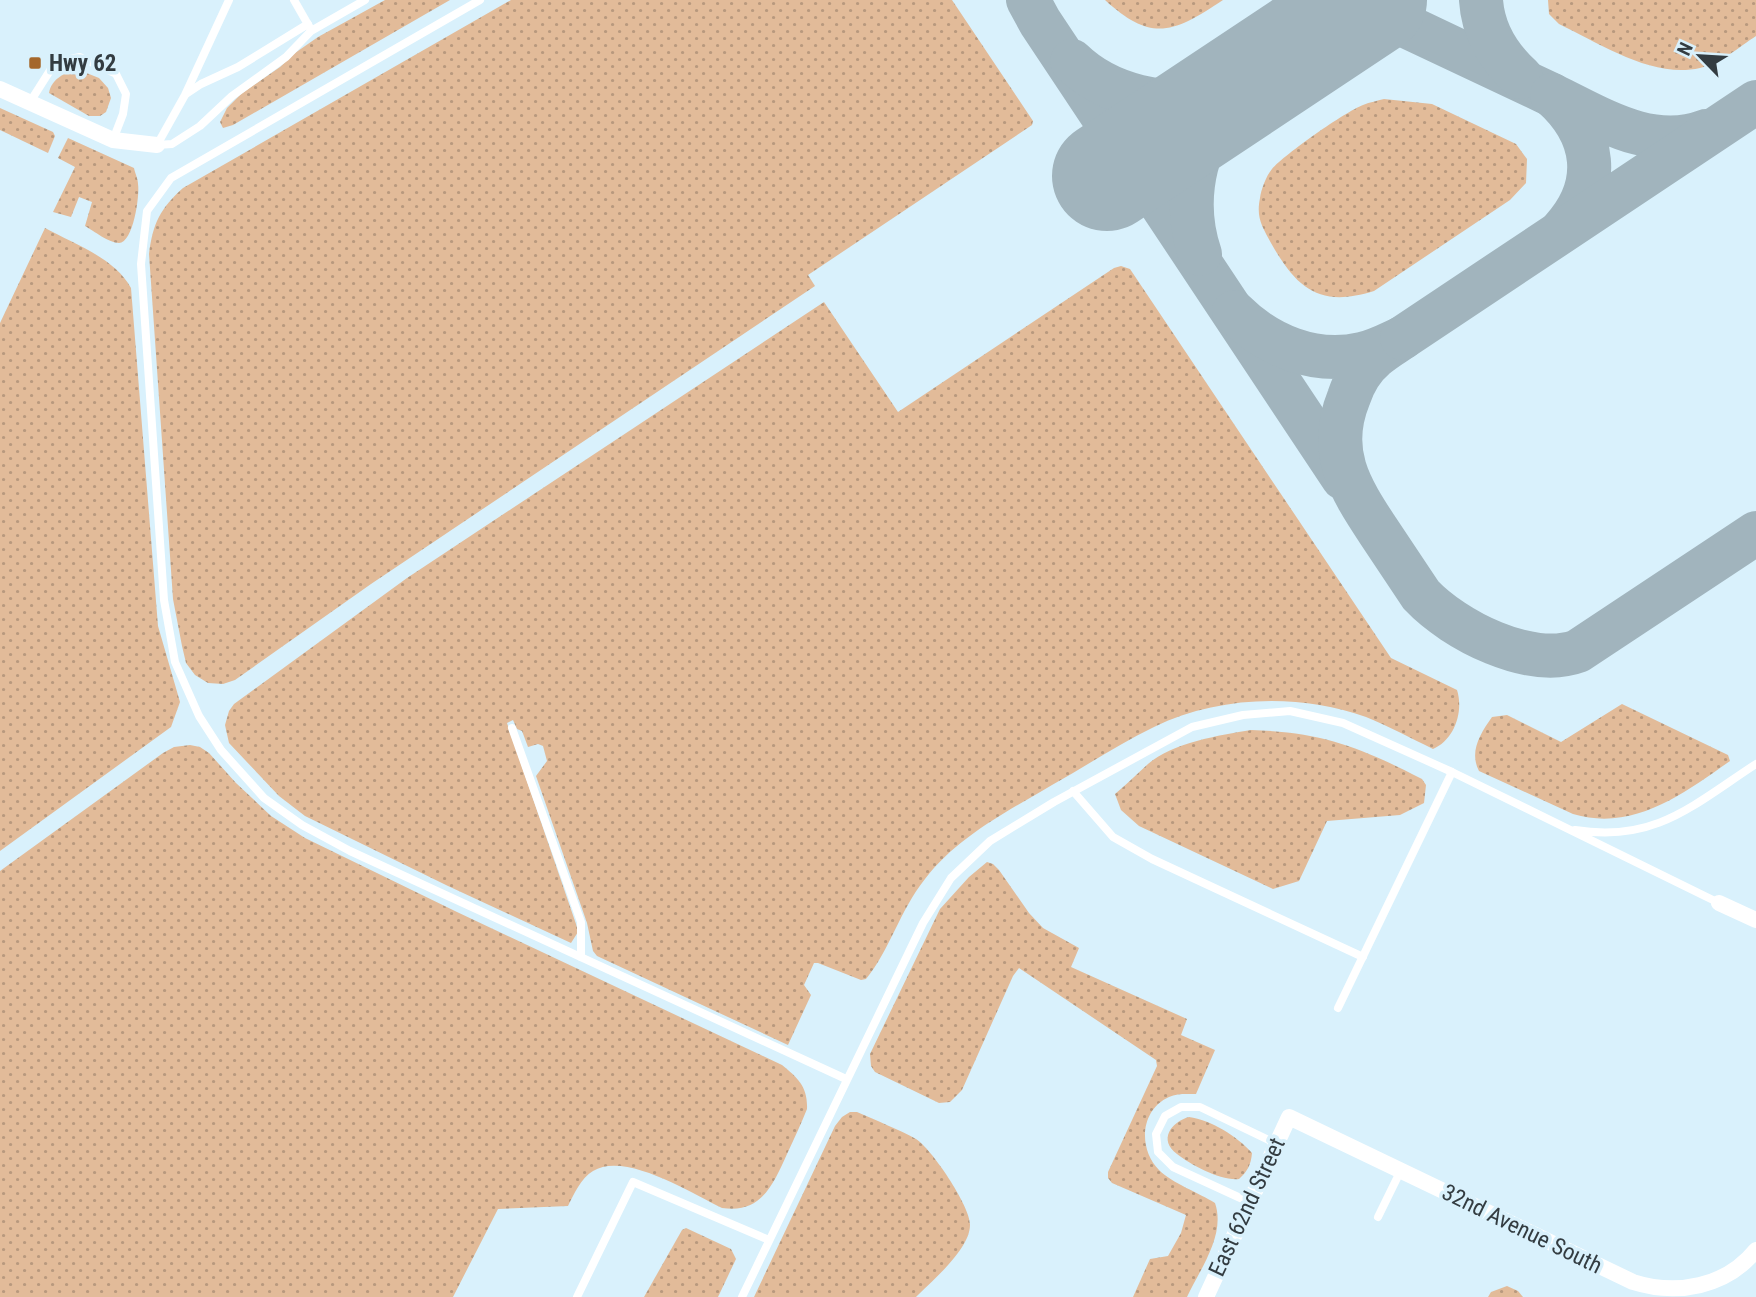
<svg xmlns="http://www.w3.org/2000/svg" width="1756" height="1297" viewBox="0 0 1756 1297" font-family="'Roboto Condensed',sans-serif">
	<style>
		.grass { fill: url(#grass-dots) }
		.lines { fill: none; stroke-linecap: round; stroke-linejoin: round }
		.taxiway { stroke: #a1b4bd; stroke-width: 44 }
		.runway { stroke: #a1b4bd; stroke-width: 110 }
		.lane { stroke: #fff; stroke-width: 8 }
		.street { stroke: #fff; stroke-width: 16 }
		.poi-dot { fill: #a4672b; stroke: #d9f1fc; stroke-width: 2.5 }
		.labels { text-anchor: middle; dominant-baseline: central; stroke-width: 7; stroke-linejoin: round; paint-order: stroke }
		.poi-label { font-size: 23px; font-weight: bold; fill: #333c41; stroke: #d9f1fc; text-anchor: start }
		.street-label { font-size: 23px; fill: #333c41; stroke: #d9f1fc }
	</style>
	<defs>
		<pattern id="grass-dots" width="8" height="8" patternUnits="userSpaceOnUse" patternTransform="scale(1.75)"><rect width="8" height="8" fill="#e2bb99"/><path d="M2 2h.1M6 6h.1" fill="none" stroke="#b8997e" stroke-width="1.8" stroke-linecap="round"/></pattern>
	</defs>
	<rect width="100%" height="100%" fill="#d9f1fc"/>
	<g class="grass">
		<polygon points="385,0 450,0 233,125 223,128 220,122 227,108 241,94 280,67 295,53 318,37"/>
		<path d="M 511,0 L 952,0 L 1033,121 L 1032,125 L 808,275 L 815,286 L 371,584 L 235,680 L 223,684 L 208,683 L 195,675 L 186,663 L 182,646 L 173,599 L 149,254 C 153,223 160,209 183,188 Z"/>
		<path d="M 1105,0 L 1223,0 C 1173,33 1152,43 1105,0 Z"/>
		<path d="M 1548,0 L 1756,0 L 1756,36 C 1739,47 1720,64 1700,68 C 1653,79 1601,44 1559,24 L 1549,14 Z"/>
		<path d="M 79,70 L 99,78 L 108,88 L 111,98 L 106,112 L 100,116 L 89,116 L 49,93 C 51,79 66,71 79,70 Z"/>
		<path d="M 1384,99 L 1432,104 L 1516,144 L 1527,159 L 1526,183 L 1510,200 L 1374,291 C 1320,308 1297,289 1271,243 C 1262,226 1256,218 1260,198 C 1261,190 1266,176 1272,169 C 1285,154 1345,112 1363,105 C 1370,102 1377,101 1384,99 Z"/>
		<polygon points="0,108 53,132 55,136 48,153 0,130"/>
		<path d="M 68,138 L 134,168 C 135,173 138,179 138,184 C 140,196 133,243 119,243 C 109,243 94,231 85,226 L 92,202 L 79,197 L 71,217 L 53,212 L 75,167 L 58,158 Z"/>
		<path d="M 45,228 C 74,244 115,258 131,288 L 158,626 L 180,702 L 171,727 L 0,851 L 0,323 Z"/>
		<path d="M 1121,266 L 1130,269 L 1391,658 L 1457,690 C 1464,712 1454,740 1433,749 C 1411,738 1388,726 1366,717 C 1298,693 1218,696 1154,727 C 1119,744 1086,766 1052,785 C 1008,811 957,837 925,879 C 900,910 890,950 866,979 L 861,980 L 818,963 L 814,963 L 804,985 L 811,995 L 788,1045 L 597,956 L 593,951 L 587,923 L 536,776 L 547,761 L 543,746 L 538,744 L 528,747 L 522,731 L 517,729 L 513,720 L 507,723 L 576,924 L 578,932 L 571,943 L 448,886 L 305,816 L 279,796 L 229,743 L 225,725 L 229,711 L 234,704 L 407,578 L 824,302 L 898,412 L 1114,268 Z"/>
		<path d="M 1622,704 L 1728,755 L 1730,761 C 1683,794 1633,832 1573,814 L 1479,771 C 1469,752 1480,734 1492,717 L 1507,715 L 1561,742 Z"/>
		<path d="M 1251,730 C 1322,732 1360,747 1422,779 L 1426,785 L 1424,803 L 1400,815 L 1327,821 L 1299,881 L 1273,889 L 1139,826 L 1121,810 L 1115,794 C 1127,784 1137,774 1148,764 C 1172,743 1220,735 1251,730 Z"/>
		<path d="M 190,745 L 200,747 L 209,753 L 236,783 L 271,816 L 305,838 L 457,912 L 782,1065 C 798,1078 808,1087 807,1109 C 801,1124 794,1139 787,1154 C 773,1185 761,1214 722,1208 C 691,1193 625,1151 593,1171 C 581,1178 574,1194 568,1206 L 498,1209 L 453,1297 L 0,1297 L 0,871 L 163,753 L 174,747 Z"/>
		<path d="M 987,862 L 993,864 L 999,870 L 1029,913 L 1043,928 L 1079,948 L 1071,967 L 1187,1019 L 1181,1035 L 1215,1050 L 1196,1094 C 1188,1094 1177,1093 1169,1097 C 1140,1110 1138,1149 1159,1170 C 1172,1183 1199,1193 1215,1203 C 1226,1235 1200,1269 1187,1297 L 1133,1297 L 1150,1259 L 1168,1256 L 1181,1233 L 1186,1215 L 1112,1183 L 1108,1178 L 1108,1172 L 1157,1066 L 1156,1060 L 1019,968 L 1013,976 L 962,1090 L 950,1102 L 939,1103 L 875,1072 L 871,1066 L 870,1054 L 940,909 L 969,877 Z"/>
		<path d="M 850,1112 L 857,1112 C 877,1121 898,1129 916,1139 C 931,1148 971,1207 970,1225 C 970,1249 933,1280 916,1297 L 754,1297 L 835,1126 L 842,1117 Z"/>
		<path d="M 1189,1117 C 1211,1120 1237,1136 1252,1153 C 1251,1165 1247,1172 1239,1179 C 1221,1181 1191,1165 1177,1154 C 1158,1140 1171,1122 1189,1117 Z"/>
		<polygon points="686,1228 731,1249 736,1259 718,1297 644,1297 682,1230"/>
		<polygon points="1507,1286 1518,1291 1523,1297 1488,1297 1491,1292"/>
	</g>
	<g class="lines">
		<g class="taxiway">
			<polyline points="1028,0 1040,22 1343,478"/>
			<polyline points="1367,0 1406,26 1552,95"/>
			<path d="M 1481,0 C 1483,31 1498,56 1521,77"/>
			<path d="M 1072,61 C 1107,95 1167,110 1214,96 C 1233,90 1251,79 1268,70 C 1252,86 1233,102 1219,120 C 1190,157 1185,210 1200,254"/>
			<path d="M 1562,230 C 1603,185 1596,134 1552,95 C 1600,118 1651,152 1706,131"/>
			<path d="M 1234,312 C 1267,345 1314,365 1362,354 C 1376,351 1389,344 1402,338 C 1393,344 1383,350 1375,357 C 1363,367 1354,382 1349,397 C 1327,451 1349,487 1379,532 C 1393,553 1407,574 1421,595 C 1454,630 1530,669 1578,651 L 1756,533"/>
			<polyline points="1402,338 1756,102"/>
		</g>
		<polyline class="runway" points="1107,176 1372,0"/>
		<g class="lane">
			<polyline points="294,0 310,28"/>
			<polyline points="480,0 171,178 147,211 141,264 164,600 175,662 199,716 221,750 264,798 302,825 350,851 846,1079"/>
			<polyline points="186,94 201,84 238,67 308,24"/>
			<polyline points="30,102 51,69 65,60 80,57 116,74 126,94 123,114 113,140"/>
			<polyline points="157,145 172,144 200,126 232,96 286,57 311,31 365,0"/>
			<polyline points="157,145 185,95 229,0"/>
			<polyline points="512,728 581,922 581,957"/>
			<polyline points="1073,791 1113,837 1152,859 1363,957"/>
			<path d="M 1575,830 C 1655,843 1693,805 1756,764"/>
			<polyline points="1338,1008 1452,772"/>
			<polyline points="1249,1202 1173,1167 1158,1152 1156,1134 1165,1116 1181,1107 1200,1107 1277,1144"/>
			<polyline points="1378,1217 1401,1170"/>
			<polyline points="577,1297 633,1182 769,1240"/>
			<polyline points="742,1297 923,923 951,878 990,841 1054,802 1192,727 1243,715 1290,711 1343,723 1452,772 1719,903"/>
		</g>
		<g class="street">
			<polyline points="0,89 113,140 157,145"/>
			<polyline points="1719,903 1756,920"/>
			<path d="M 1206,1297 L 1289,1117 L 1633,1282 C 1677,1296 1726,1287 1756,1250"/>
		</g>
	</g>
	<rect class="poi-dot" x="28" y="56" width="14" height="14" rx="3.5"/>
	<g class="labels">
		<g class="poi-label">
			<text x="49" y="63">Hwy 62</text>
		</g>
		<g class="street-label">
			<text transform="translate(1247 1207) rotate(-65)">East 62nd Street</text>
			<text transform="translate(1522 1229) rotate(26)">32nd Avenue South</text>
		</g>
	</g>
	<g transform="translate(1700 56) rotate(295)" stroke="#d9f1fc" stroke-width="5" paint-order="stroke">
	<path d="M0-5L12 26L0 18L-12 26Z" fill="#333c41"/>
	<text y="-10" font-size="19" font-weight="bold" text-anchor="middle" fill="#333c41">N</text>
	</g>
</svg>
